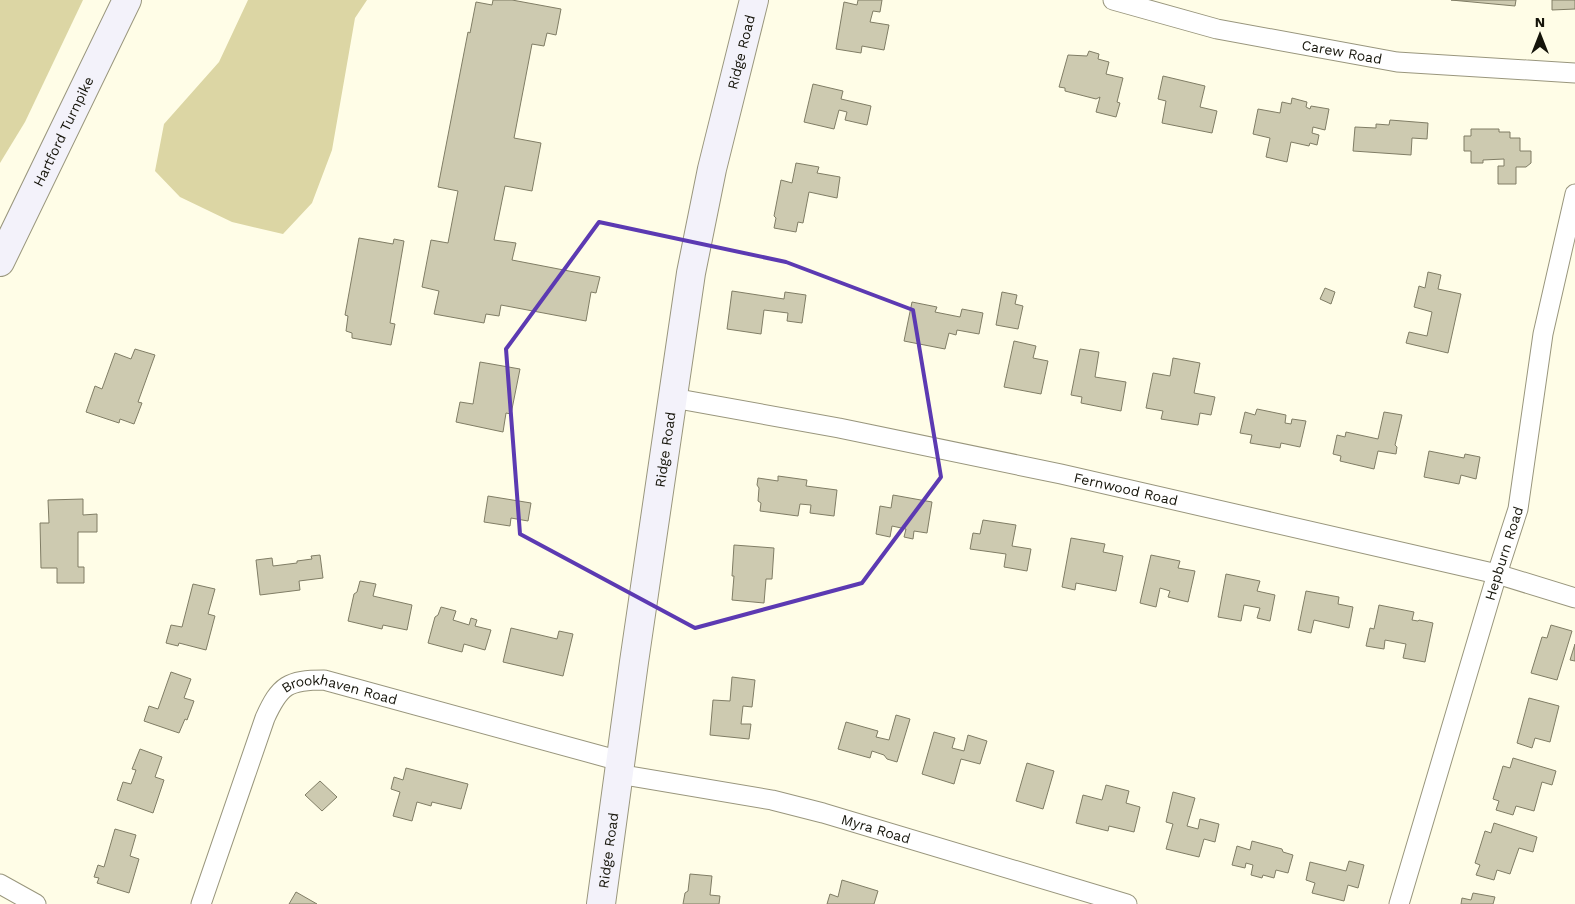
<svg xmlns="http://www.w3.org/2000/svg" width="1575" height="904" viewBox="0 0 1575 904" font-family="'Work Sans',sans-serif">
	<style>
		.green { fill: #dcd6a4 }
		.building { fill: #cdcab0; stroke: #807d65 }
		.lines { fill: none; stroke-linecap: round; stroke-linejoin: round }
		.street-casing { stroke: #99967d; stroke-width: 21 }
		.secondary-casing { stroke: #99967d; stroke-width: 30 }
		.street { stroke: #fff; stroke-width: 19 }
		.secondary { stroke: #f3f2fa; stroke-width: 28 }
		.marked { fill: none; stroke: #5c3ab2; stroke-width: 4; stroke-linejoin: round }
		.labels { text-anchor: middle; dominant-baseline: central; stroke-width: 4; stroke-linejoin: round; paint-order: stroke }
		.street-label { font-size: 14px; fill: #15140a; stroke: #fffde7 }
	</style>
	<rect width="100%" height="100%" fill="#fffde7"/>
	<g class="green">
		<polygon points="0,0 83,0 25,122 0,163"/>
		<polygon points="248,0 367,0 355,18 332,150 312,203 283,234 232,222 180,197 155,171 164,124 219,62"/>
	</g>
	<g class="building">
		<polygon points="493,0 512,0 561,9 556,35 547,33 544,46 532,44 514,138 541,143 532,191 505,186 494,240 516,243 512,260 600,277 596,293 591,292 586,321 501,305 499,316 486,314 484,323 434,314 439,291 422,287 431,240 448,243 458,191 438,187 468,32 470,33 476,2 492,5"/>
		<polygon points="858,0 882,0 880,12 873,11 870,22 889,25 884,50 862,46 861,53 836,49 844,2 857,5"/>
		<polygon points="1451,0 1516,0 1515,6"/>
		<polygon points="1552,0 1575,0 1575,9 1552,10"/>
		<polygon points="1089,51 1099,54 1098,59 1109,62 1106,74 1123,78 1117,102 1120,103 1116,117 1096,112 1100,97 1096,99 1065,91 1065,88 1059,87 1068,55 1087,56"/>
		<polygon points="1163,76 1205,86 1200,107 1217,111 1212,133 1162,123 1166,101 1158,99"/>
		<polygon points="813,84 843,91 841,99 871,106 867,125 845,120 847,112 839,110 834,129 804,122"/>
		<polygon points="1292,98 1307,102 1306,107 1310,109 1311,106 1329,109 1325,130 1313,127 1312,133 1319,135 1317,145 1310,143 1309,146 1291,142 1287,162 1266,157 1270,138 1253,134 1258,109 1280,113 1282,102 1291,104"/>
		<polygon points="1390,120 1428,123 1427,139 1412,138 1411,155 1353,151 1355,127 1376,128 1376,124 1389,125"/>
		<polygon points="1471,129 1499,129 1499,132 1510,132 1510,138 1520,138 1520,151 1531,151 1531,163 1526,167 1516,167 1516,184 1498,184 1498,166 1504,166 1504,159 1483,160 1483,163 1471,163 1471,151 1464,151 1464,136 1471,136"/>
		<polygon points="796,163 819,167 817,173 840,177 837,198 809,192 803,223 798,222 796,232 774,228 776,218 774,216 781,180 792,183"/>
		<polygon points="359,238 393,244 394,239 404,241 390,323 395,324 391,345 352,338 352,333 346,331 348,316 345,315"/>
		<polygon points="1428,272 1441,275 1438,289 1461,294 1448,353 1406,343 1409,332 1427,336 1432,312 1414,307 1419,286 1425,288"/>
		<polygon points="1325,288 1335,292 1331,304 1320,299"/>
		<polygon points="732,291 784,299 785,292 806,295 802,323 787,321 788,313 764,310 761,334 727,329"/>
		<polygon points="1002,292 1017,295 1015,304 1023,306 1018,329 996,325"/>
		<polygon points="912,302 937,307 935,312 960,317 962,309 983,313 979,334 957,330 956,335 949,333 945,349 904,341"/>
		<polygon points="1014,341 1036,346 1033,358 1048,361 1041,394 1004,387"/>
		<polygon points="135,349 155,355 138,402 142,403 134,424 120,419 119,423 86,412 95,386 102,389 115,353 131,359"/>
		<polygon points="1080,349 1099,352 1095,377 1126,382 1121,411 1081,403 1082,397 1071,395"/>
		<polygon points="1173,358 1200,363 1194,393 1215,397 1211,415 1200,413 1198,425 1161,419 1163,411 1146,408 1153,373 1170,376"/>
		<polygon points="480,362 520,369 511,414 506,413 503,432 456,422 460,402 473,404"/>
		<polygon points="1257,409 1286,415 1285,423 1291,424 1292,419 1306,421 1300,447 1281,443 1280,448 1250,443 1252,435 1240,433 1245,412 1255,415"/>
		<polygon points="1384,412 1402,415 1395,445 1397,447 1396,454 1378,451 1374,469 1340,461 1341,456 1333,454 1337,435 1345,437 1346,432 1378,439"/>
		<polygon points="1429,451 1464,458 1465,454 1480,457 1476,479 1461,475 1459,484 1424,477"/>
		<polygon points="778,476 807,480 806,486 837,490 834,516 810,513 811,505 800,504 798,516 760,511 761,503 758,501 759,488 757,485 758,478 778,481"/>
		<polygon points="893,495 932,502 927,533 914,531 913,539 904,537 906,529 892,526 890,537 876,534 880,506 891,508"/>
		<polygon points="488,496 531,503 528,521 511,518 510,526 484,522"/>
		<polygon points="83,499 83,515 97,514 97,532 78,532 78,567 84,567 84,583 57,583 57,568 41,568 40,523 49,523 48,500"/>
		<polygon points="983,520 1016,525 1012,546 1031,549 1027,571 1004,567 1006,554 970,549 973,533 980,534"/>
		<polygon points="1071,538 1105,544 1103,552 1123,556 1116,591 1076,583 1075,590 1062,587"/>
		<polygon points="734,545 774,548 772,579 766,579 764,603 732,600 734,576 732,576"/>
		<polygon points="320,555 323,578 299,581 300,590 260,595 256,560 272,558 273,566 297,563 297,561 312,559 311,556"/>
		<polygon points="1151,555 1180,561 1178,568 1195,571 1188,602 1168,597 1170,591 1160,588 1156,607 1140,603"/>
		<polygon points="1226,574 1260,581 1257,591 1275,595 1270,621 1257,618 1260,608 1244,605 1241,621 1218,617"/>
		<polygon points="360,581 376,584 373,596 412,605 407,630 383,625 382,629 348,621 354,594 357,592"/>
		<polygon points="193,584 215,589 208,614 215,616 206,650 179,643 178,646 166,643 171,625 182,627"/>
		<polygon points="1306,591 1339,597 1338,604 1353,607 1349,628 1314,620 1311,633 1298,630"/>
		<polygon points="1379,605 1414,612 1412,620 1418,621 1419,620 1433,623 1425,662 1403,658 1406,644 1385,640 1384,649 1366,646 1370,628 1374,629"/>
		<polygon points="441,607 456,611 453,620 469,625 471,618 477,620 475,626 491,630 485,650 464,644 462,652 428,643 435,617 438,615"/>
		<polygon points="1551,625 1572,631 1557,680 1531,673 1542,637 1547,638"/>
		<polygon points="511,628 557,639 559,631 573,634 563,676 503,662"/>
		<polygon points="1575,644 1575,661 1570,660"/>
		<polygon points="171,672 191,679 184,698 194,701 187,720 185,719 179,733 144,721 149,706 158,709"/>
		<polygon points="732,677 755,680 752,707 743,706 741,724 751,724 749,739 710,735 713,700 730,701"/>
		<polygon points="1529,698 1559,706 1550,742 1535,738 1532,748 1517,743"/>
		<polygon points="896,715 910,719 897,762 887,759 884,755 872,751 870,758 838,749 846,722 878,731 876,737 889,740"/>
		<polygon points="934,732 955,738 952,748 964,751 968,735 987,741 980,764 961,759 954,784 922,774"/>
		<polygon points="140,749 162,757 155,777 164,780 153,813 117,800 123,782 131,784 136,770 132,769"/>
		<polygon points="1513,758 1556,771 1552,785 1542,782 1534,811 1516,806 1513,815 1496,810 1499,801 1493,799 1503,766 1510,768"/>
		<polygon points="1027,763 1054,771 1043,809 1016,801"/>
		<polygon points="406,768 468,784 461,809 432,802 431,806 417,802 412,821 393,816 400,792 391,789 394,777 403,780"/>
		<polygon points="320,781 337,797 322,811 305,795"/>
		<polygon points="1106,785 1129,791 1126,803 1140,807 1134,832 1109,826 1108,831 1076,823 1083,795 1102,800"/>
		<polygon points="1173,792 1195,798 1187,826 1198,829 1200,819 1219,824 1215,842 1204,839 1199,857 1166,849 1173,824 1166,822"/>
		<polygon points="1494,823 1537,837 1533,852 1519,848 1510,874 1497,870 1494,880 1476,875 1480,865 1475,863 1485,831 1491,833"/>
		<polygon points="115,829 136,835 130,856 139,859 129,893 97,883 99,878 94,877 98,865 104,867"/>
		<polygon points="1252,841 1282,849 1283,852 1293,855 1288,873 1276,870 1274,878 1263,875 1262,878 1251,875 1253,865 1246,863 1245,868 1232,865 1237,846 1250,850"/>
		<polygon points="1349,861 1364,865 1358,888 1348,885 1344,901 1312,893 1315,883 1306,880 1310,862 1346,871"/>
		<polygon points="690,874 712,876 710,895 720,896 719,904 683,904 685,893 688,891"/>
		<polygon points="842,880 878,891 874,904 827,904 830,894 838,897"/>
		<polygon points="296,892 317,904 289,904"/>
		<polygon points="1473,893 1495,897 1493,904 1461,904 1462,898 1471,900"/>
	</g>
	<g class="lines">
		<defs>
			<g id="street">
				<path id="s1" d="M 1113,0 L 1217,29 L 1397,62 L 1575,73"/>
				<path id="s2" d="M 673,398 L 839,428 L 1061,474 L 1497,574 L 1575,598"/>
				<path id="s3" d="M 618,774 L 772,800 L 823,813 L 1127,904"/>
				<polyline points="0,884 36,904"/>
				<path id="s4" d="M 201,904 L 265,718 C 280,685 288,680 324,680 L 620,761"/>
				<path id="s5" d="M 1399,904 L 1497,574 L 1518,509 L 1543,334 L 1575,194"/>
			</g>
			<g id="secondary">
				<path id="s6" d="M 0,262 L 127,0"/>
				<path id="s7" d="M 601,904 L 634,662 L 691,273 L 712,169 L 754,0"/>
			</g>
		</defs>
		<use href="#street" class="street-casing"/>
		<use href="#secondary" class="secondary-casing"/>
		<use href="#street" class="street"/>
		<use href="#secondary" class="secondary"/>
	</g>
	<path class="marked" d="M 599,222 L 786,262 L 913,310 L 941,477 L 862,583 L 695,628 L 520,534 L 506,349 Z"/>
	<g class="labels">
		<g class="street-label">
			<text stroke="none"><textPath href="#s1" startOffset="235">Carew Road</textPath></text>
			<text stroke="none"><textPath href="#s7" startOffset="864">Ridge Road</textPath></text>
			<text stroke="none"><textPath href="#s6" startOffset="145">Hartford Turnpike</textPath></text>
			<text stroke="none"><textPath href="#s7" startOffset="459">Ridge Road</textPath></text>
			<text stroke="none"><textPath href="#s2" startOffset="462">Fernwood Road</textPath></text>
			<text stroke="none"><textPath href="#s5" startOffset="366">Hepburn Road</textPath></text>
			<text stroke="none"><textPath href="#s4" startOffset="290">Brookhaven Road</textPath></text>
			<text stroke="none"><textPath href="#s3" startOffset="264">Myra Road</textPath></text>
			<text stroke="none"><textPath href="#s7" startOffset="54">Ridge Road</textPath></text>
		</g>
	</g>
	<g transform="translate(1540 35)" stroke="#fffde7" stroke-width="4" paint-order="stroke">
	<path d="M0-4L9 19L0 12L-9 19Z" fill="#15140a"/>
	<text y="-8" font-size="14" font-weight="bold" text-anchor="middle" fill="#15140a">N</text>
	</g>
</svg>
